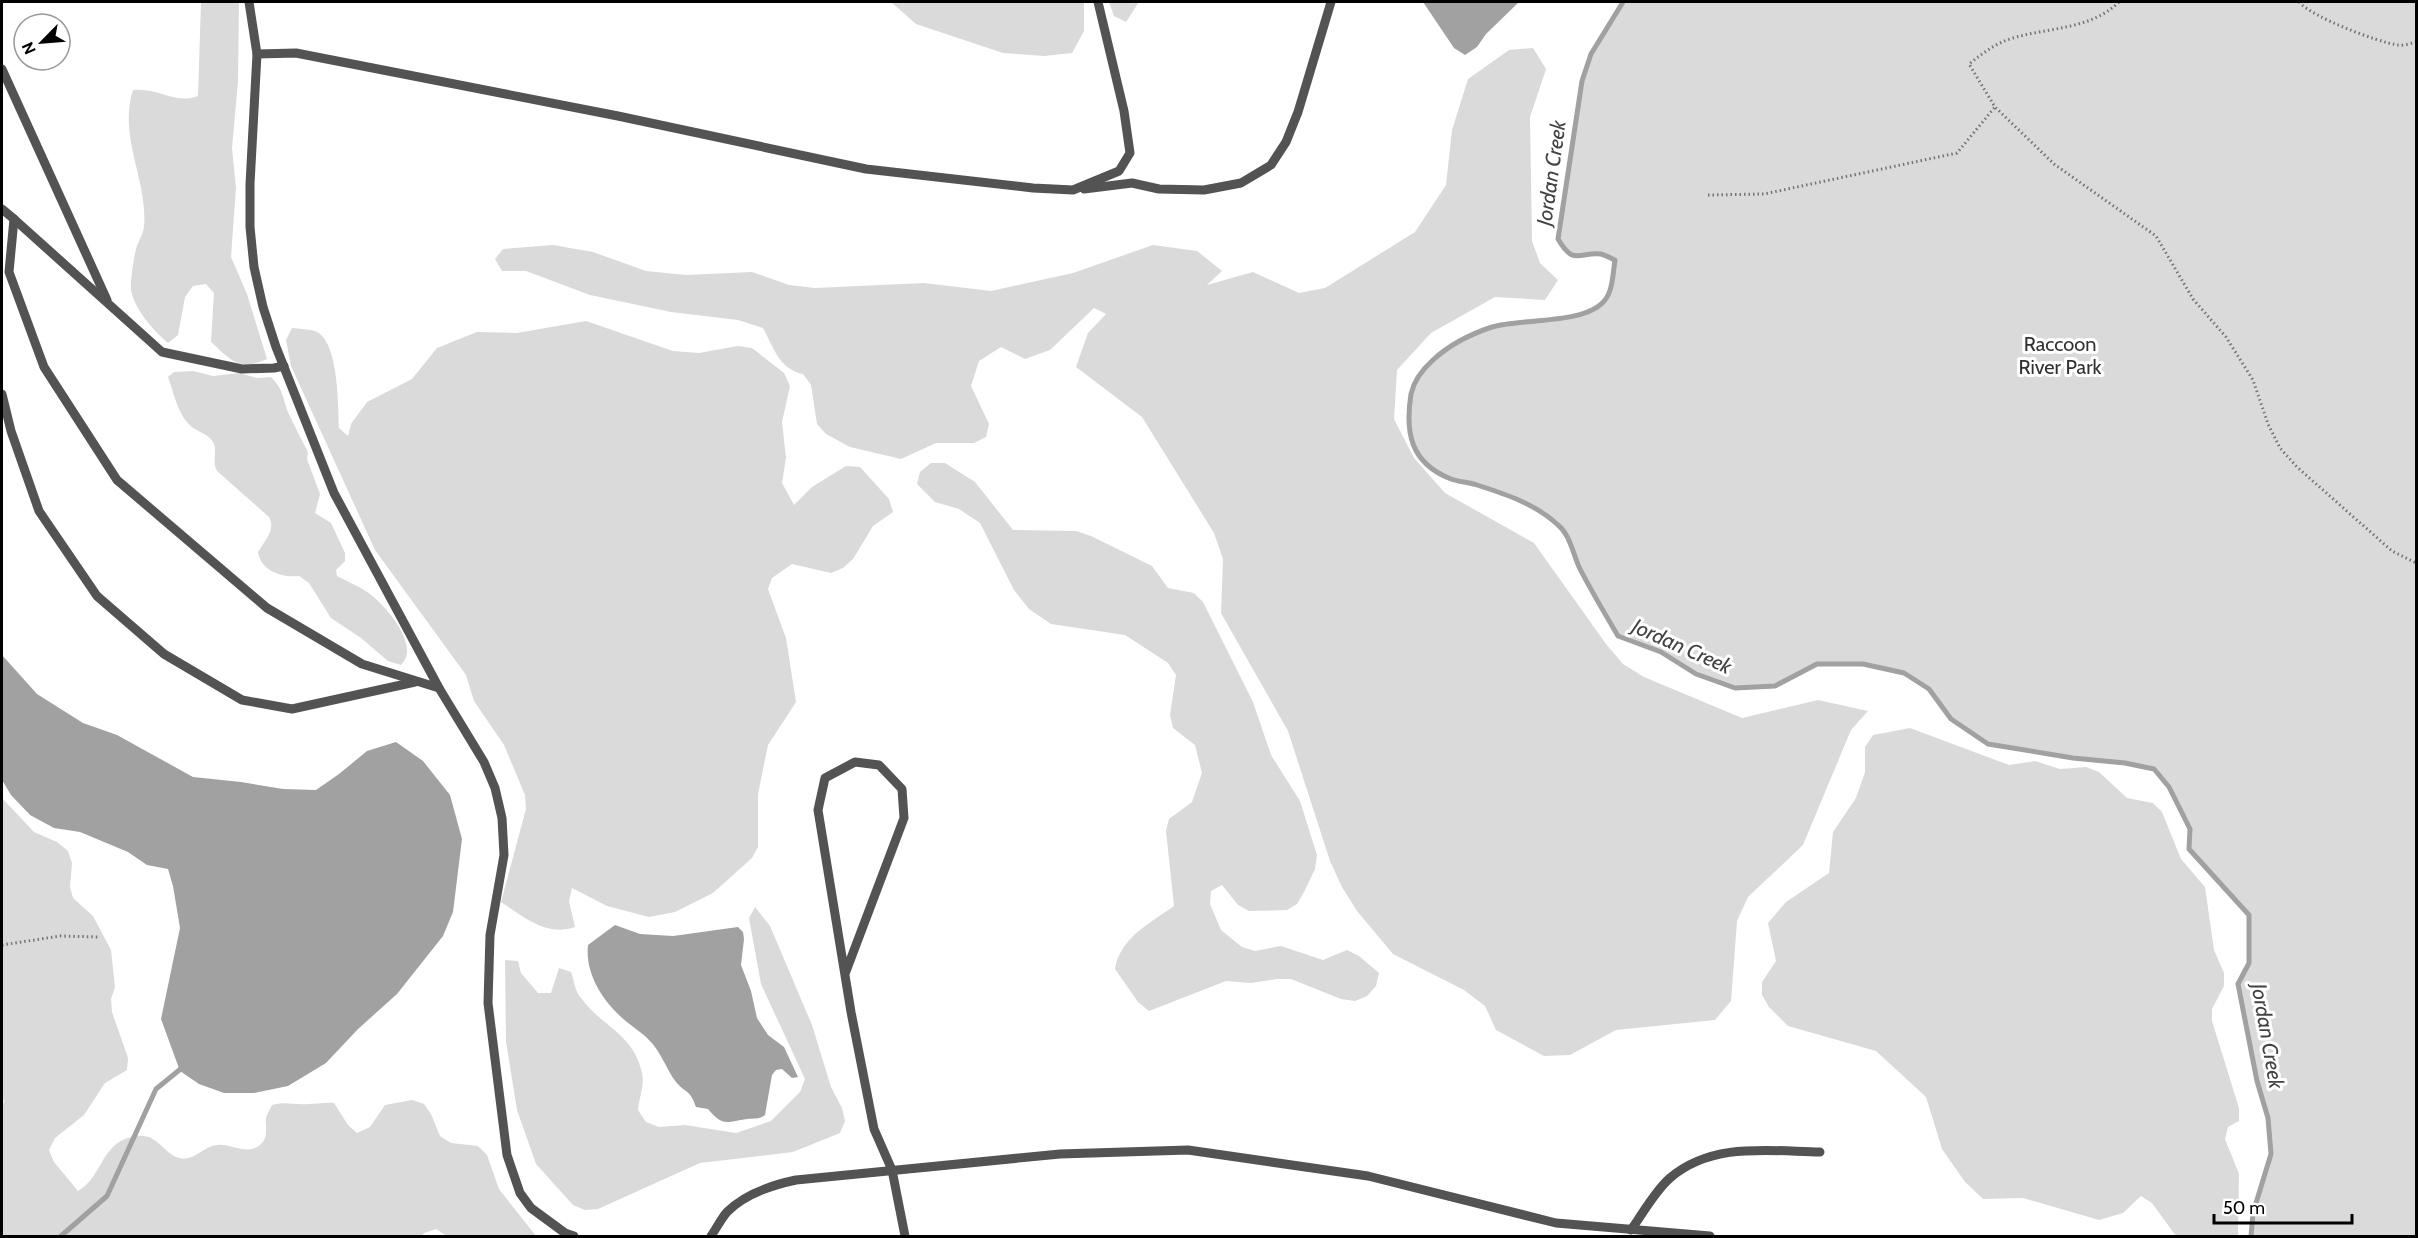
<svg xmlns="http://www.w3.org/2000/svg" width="2418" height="1238" viewBox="0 0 2418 1238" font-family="Cabin,sans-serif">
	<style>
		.green { fill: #dadada }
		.water { fill: #a1a1a1 }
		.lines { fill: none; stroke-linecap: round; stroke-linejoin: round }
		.stream { stroke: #a1a1a1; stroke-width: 5 }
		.path { stroke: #757575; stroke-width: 3; stroke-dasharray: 1.5 3; stroke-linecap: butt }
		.service { stroke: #535353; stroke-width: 9 }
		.labels { text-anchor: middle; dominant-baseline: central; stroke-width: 6; stroke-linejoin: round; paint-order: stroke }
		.park-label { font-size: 20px; fill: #313131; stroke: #fff }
		.water-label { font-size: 21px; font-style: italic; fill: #424242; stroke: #fff }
	</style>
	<rect width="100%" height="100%" fill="#fff"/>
	<g class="green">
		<path d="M 201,2 L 239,2 L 238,81 L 232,148 L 236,188 L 231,257 L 247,294 L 267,359 C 239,372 231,360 211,342 L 214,293 L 206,284 L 193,286 L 185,297 L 178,335 L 168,343 C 153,330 135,310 131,290 C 130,282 134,257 136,249 C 138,242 143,234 144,227 C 148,180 118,137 133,90 C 159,87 175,105 198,96 Z"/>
		<polygon points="891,2 1084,2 1084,31 1072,53 1044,56 1003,53 916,24"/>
		<polygon points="1109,2 1139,2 1126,22 1114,16"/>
		<path d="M 1623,2 L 2416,2 L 2416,1236 L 2251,1236 L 2253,1213 L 2271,1154 L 2268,1118 L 2257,1081 L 2238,984 L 2249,963 L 2249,915 L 2189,849 L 2190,828 L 2169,787 L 2154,769 L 2125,763 L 2073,758 L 1988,744 L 1951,719 L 1929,689 L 1904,673 L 1863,664 L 1817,664 L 1775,686 L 1735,688 L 1696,674 L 1661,652 L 1618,636 C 1605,614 1592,592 1580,569 C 1573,555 1571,536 1558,524 C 1536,504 1505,494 1477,485 C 1468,482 1459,482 1450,479 C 1410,463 1405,432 1411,394 C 1414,380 1423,369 1433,360 C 1449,344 1471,334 1492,327 C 1521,318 1586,325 1605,300 C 1612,290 1613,272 1614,260 C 1610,258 1605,255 1600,254 C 1578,252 1574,265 1558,239 L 1582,81 L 1591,54 Z"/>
		<path d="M 1533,48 L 1546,69 L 1530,117 L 1532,241 L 1540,263 L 1558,280 L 1545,300 L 1495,297 L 1431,333 L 1397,370 L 1394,419 L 1414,458 L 1445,493 L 1534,543 L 1606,644 L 1623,664 L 1644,677 L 1742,718 L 1818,700 L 1868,711 L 1851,730 L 1803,845 L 1748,897 L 1737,921 L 1731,1001 L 1715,1020 L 1616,1030 L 1570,1055 L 1544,1056 L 1496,1030 L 1485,1006 L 1464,990 L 1393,954 L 1357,911 L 1342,887 L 1330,861 L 1288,731 L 1221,613 L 1223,559 L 1214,533 L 1142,417 L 1076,367 L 1088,333 L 1106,314 L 1094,308 L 1050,350 L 1025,359 L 1001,347 L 979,361 L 971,386 L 989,424 L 986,437 L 974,443 L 936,443 L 901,459 L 850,447 L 826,434 L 817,424 L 811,385 L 803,374 C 779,369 774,348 763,328 L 738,320 L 671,312 L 590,295 L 526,271 L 502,271 L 495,259 L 503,249 L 553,245 L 593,252 L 646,271 L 686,275 L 752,272 L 789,285 L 815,288 L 924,283 L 991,291 L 1073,273 L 1153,245 L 1197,251 L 1222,271 L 1207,285 L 1253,272 L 1299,293 L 1325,288 L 1415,232 L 1446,185 L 1452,130 L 1468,79 L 1509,50 Z"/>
		<path d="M 586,321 L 673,351 L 699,353 L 738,346 L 752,348 L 784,373 L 790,386 L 782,422 L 786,458 L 782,483 L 794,505 L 812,487 L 846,466 L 860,467 L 889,499 L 893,512 L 873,526 L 853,559 L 843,568 L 831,573 L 792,564 L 772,578 L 768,589 L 786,638 L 796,702 L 768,745 L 758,794 L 758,847 L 752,858 L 713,893 L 675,912 L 649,917 L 607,906 L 572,888 L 569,901 L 575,927 C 547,937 524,917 501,902 L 526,809 L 525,795 L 504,745 L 474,701 L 466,675 L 375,550 L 291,366 L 286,340 L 292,328 C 299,329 308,329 315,331 C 339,340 338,406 339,428 L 348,436 L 351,424 L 367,402 L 412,379 L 437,348 L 477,332 L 517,333 Z"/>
		<path d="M 193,371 L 213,376 L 239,373 L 257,378 L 271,377 C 284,391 282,396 288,412 C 294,425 301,439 308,452 L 307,459 L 320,494 L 315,513 L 331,523 L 345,553 L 345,561 L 336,570 L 337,576 C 348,582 361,587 370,594 C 386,606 421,646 401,665 L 388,661 L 361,638 L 331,618 L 309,583 L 299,576 C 282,578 261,571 258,552 C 265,540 276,530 269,517 L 217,471 C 212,462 217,453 214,444 C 211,435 198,432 192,427 C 178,416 174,393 168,377 L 174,372 Z"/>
		<path d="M 931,463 L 945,463 L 975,482 L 1013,530 L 1076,531 L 1091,536 L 1152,566 L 1168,588 L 1194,593 L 1203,602 L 1253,702 L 1271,755 L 1300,801 L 1317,855 L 1315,869 L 1304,892 L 1297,904 L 1287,910 L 1249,911 L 1238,905 L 1222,885 L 1211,891 L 1210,904 L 1221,930 L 1242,947 L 1255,951 L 1281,946 L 1323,960 L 1347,950 L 1359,956 L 1379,973 L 1376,986 L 1367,996 L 1355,1001 L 1341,999 L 1291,979 L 1277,979 L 1251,983 L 1226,981 L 1149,1011 L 1138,1002 L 1115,969 C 1120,938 1150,923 1174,906 L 1166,831 L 1169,819 L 1192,802 L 1202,773 L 1195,745 L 1173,728 L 1170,715 L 1176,675 L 1168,663 L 1125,635 L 1051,624 L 1029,609 L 1014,590 L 980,523 L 959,509 L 935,502 L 917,484 L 920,472 Z"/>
		<polygon points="1910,728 2009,765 2035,761 2060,769 2086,767 2099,772 2127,798 2153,803 2162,812 2181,859 2205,887 2214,950 2224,973 2224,986 2212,1009 2212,1021 2239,1108 2239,1121 2228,1127 2225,1139 2239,1174 2238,1236 2176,1236 2152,1203 2141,1196 2123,1213 2099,1220 2023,1198 1983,1199 1965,1182 1942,1149 1926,1097 1876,1051 1788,1026 1769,1007 1762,995 1762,982 1776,961 1768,923 1786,902 1829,873 1833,832 1856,798 1865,772 1865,747 1873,735"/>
		<path d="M 2,798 L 34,832 L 57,842 L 68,851 L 72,863 L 70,887 L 73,898 L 93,916 L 111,950 L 115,987 L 111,999 L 112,1012 L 128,1058 L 127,1070 L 105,1083 L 84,1115 L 55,1138 L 49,1150 L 54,1162 L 78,1191 C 102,1178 100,1145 131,1137 C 157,1130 161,1152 179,1158 C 194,1162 203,1146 217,1145 C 232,1143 247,1157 261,1144 C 269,1136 265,1127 266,1118 C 267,1114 270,1109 272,1105 C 285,1101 295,1105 308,1104 C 318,1104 324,1102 334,1103 L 348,1125 L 357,1133 L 370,1127 L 385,1105 L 412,1100 L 424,1104 L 431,1114 L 440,1136 L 451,1143 L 478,1146 L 487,1155 L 499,1189 L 536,1236 L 447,1236 L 436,1229 L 424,1233 L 422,1236 L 2,1236 L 2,1111 L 4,1100 L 2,1098 Z"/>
		<path d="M 755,907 L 770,926 L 812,1025 L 831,1087 L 842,1108 L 845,1121 L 840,1133 L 793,1152 L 700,1163 L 598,1209 L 585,1210 L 573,1205 L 536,1164 L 517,1110 L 506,1042 L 505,960 L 518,961 L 521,973 L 538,993 L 551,993 L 559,968 L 571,972 C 574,980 575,992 581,998 C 601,1026 634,1034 642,1073 C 645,1083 639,1099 638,1110 L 646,1122 L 659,1127 L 685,1125 L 736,1133 L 771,1121 L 800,1092 L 805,1079 L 761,984 L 749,918 Z"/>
	</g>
	<g class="water">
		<polygon points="1423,2 1519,2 1486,34 1477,47 1465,55 1454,48"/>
		<polygon points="2,655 37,694 83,723 117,735 193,777 241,782 283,789 316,790 339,774 367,751 396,742 423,761 450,795 462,839 453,912 443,936 397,994 358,1029 326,1063 288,1086 254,1093 224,1093 199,1084 180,1071 161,1019 180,928 173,886 168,869 147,865 128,852 80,832 54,828 30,815 11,795 2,780"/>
		<path d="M 615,925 L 640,934 L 673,936 L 738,927 L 743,932 L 744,939 L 741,965 L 751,991 L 757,1018 L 768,1035 L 784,1047 L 798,1077 L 792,1078 L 782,1069 L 776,1070 L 772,1075 L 765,1115 C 759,1120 754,1118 747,1119 C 726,1122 723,1127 708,1109 L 696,1107 C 690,1089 686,1094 676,1082 C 666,1069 661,1051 648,1039 C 639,1030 628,1024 619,1015 C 600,997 585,971 588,945 Z"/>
	</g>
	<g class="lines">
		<g class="stream">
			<path d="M 1623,2 L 1591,54 L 1582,81 L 1558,239 C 1574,266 1578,252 1601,254 C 1605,255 1610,258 1615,260 C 1613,272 1613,290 1605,300 C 1586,325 1521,318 1492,327 C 1471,334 1449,345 1433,360 C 1423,369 1414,380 1411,394 C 1405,432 1410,463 1451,479 C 1459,482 1468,482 1477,485 C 1505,494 1536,504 1558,525 C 1571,536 1573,555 1580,569 C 1592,592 1605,614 1618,636 L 1661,652 L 1696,674 L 1735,688 L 1775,686 L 1817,664 L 1863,664 L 1904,673 L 1929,689 L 1951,719 L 1988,744 L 2073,758 L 2125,763 L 2154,769 L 2169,787 L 2190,829 L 2189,849 L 2249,915 L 2249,963 L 2238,984 L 2257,1081 L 2268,1118 L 2271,1154 L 2253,1213 L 2251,1236"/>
			<polyline points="61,1236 107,1196 156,1089 183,1067"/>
		</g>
		<g class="path">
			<path d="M 2119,2 C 2090,30 2050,27 2013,38 C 1996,43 1983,53 1969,64 L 1995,107 L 2054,164 L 2156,236 L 2193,299 L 2226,337 L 2253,380 L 2268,424 L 2280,448 L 2297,467 L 2392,551 L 2416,563"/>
			<path d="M 2299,2 C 2312,17 2377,42 2398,45 C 2404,46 2411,43 2416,42"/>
			<polyline points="1708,195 1764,194 1957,153 1995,107"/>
			<polyline points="2,945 60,936 99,937"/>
		</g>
		<g class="service">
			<polyline points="249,2 257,54 250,184 250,227 254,267 263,307 276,347 334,493 439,688 484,762 495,788 502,818 504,855 490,935 488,1003 507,1155 520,1193 531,1208 565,1233 574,1236"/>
			<polyline points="257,54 296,53 618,116 866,169 1033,188 1073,190 1119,171 1130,153 1124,111 1098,2"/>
			<polyline points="2,69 107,300"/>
			<polyline points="1084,189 1132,183 1159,189 1204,190 1241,183 1271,165 1286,142 1298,112 1331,2"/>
			<polyline points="2,209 14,219 9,272 44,367 117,480 267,608 362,664 439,688"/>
			<polyline points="14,219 162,352 242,369 274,368 284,366"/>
			<polyline points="2,394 11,431 39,511 97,596 164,654 242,700 292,709 415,682"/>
			<polyline points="845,974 904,818 902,789 879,765 855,762 825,778 818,810 851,1012 874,1129 892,1170 905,1236"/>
			<path d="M 1631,1230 C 1643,1213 1655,1191 1670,1178 C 1712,1142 1768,1151 1820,1152"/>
			<path d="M 711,1236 C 716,1229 721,1219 727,1212 C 745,1194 772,1185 796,1180 L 1060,1154 L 1188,1150 L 1368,1176 L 1556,1223 L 1710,1236"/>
		</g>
	</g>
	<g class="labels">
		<g class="park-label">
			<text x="2060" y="344">Raccoon<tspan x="2060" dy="23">River Park</tspan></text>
		</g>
		<g class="water-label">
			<text transform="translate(1551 173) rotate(-82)">Jordan Creek</text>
			<text transform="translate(1682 646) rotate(24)">Jordan Creek</text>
			<text transform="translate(2268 1036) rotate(80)">Jordan Creek</text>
		</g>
	</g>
	<rect width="2418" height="1238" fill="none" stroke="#000000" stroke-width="6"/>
	<g transform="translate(42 42) rotate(245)"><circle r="28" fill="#ffffff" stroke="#999999" stroke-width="1.5"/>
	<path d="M0-4.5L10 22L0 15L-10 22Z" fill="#000000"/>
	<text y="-9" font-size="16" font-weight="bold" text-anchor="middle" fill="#000000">N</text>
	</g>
	<path d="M2214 1214v9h138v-9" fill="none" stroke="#000000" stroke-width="3"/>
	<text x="2223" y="1214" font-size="18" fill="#000000" stroke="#ffffff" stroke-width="4.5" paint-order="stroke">50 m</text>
</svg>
